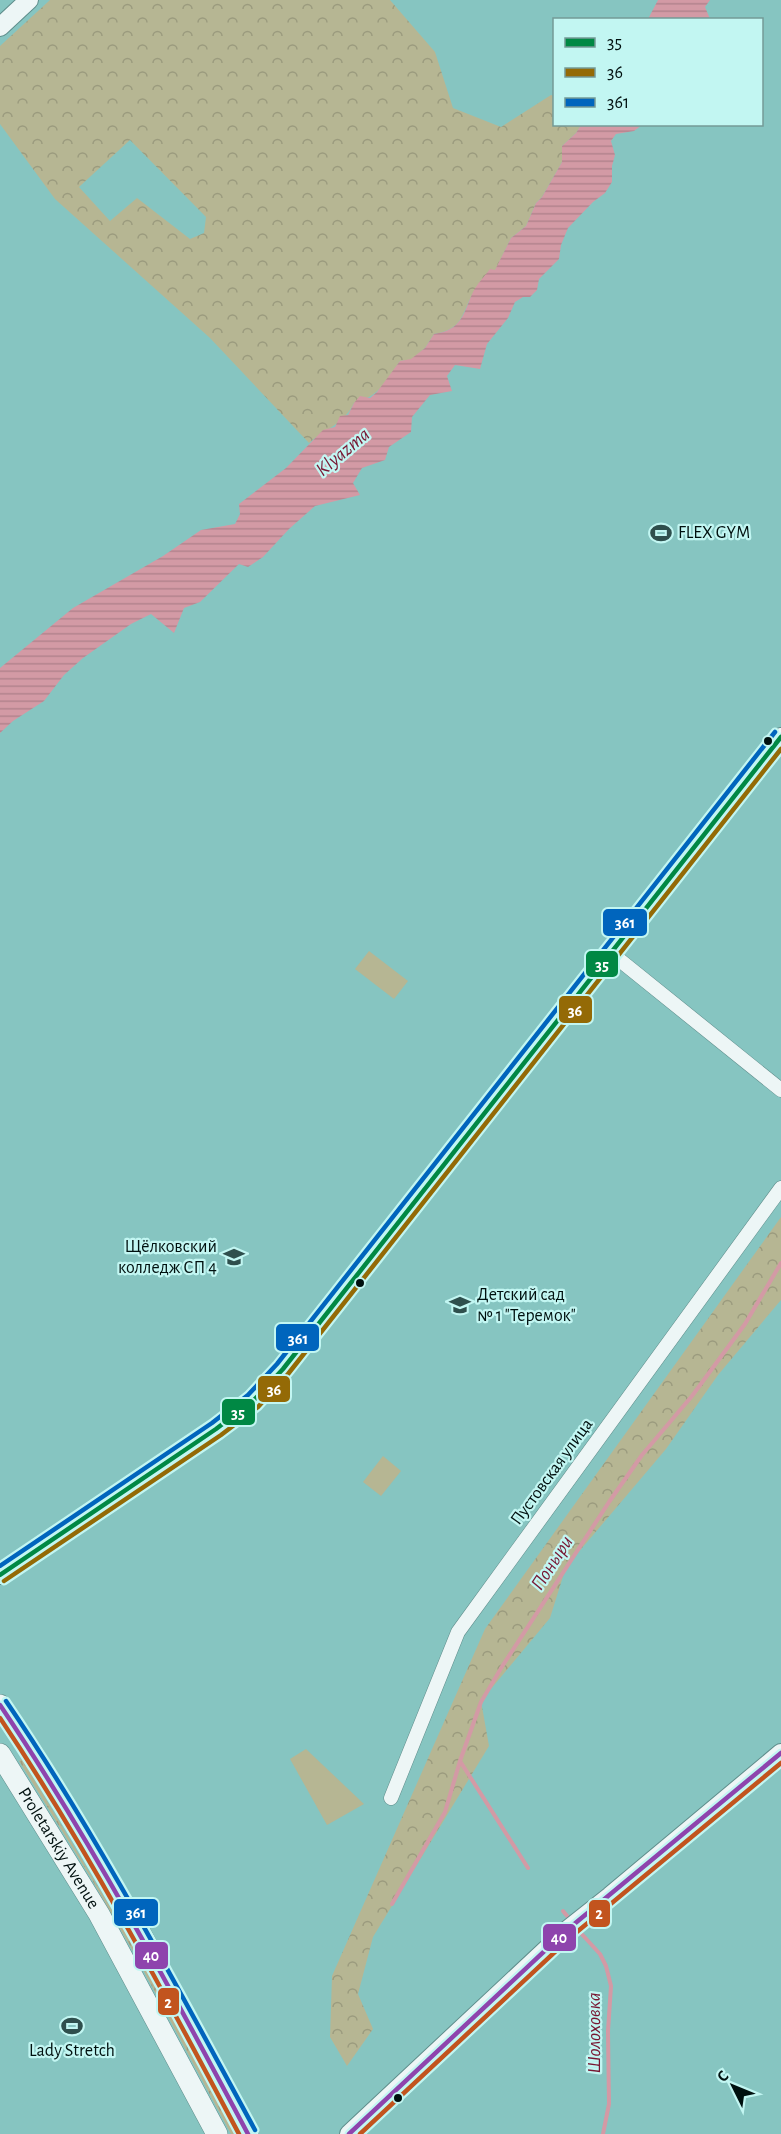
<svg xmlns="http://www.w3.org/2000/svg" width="781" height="2134" viewBox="0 0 781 2134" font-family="'Alegreya Sans',sans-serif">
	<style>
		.grass { fill: url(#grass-tufts) }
		.forest { fill: url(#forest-crowns); fill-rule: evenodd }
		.park { fill: #b6b693 }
		.water { fill: url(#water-rules) }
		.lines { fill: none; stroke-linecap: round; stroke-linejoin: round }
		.stream { stroke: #d39aa5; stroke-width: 4 }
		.street-casing { stroke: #5f8d8b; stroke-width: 15 }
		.secondary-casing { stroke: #5f8d8b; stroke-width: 20 }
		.primary-casing { stroke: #5f8d8b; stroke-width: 22 }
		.street { stroke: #edf6f6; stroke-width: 14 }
		.secondary { stroke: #edf6f6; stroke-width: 18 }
		.primary { stroke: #edf6f6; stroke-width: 21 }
		.bus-1-casing { stroke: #c2f6f2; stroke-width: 9 }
		.bus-2-casing { stroke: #c2f6f2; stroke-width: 9 }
		.bus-3-casing { stroke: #c2f6f2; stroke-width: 9 }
		.bus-4-casing { stroke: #c2f6f2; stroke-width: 9 }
		.bus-5-casing { stroke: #c2f6f2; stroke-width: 9 }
		.bus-1 { stroke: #084; stroke-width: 4.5 }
		.bus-2 { stroke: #946a06; stroke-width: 4.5 }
		.bus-3 { stroke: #0065bd; stroke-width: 4.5 }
		.bus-4 { stroke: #8e44ad; stroke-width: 4.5 }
		.bus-5 { stroke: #c2541e; stroke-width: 4.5 }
		.bus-dot { fill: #00100f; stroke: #c2f6f2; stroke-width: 2 }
		.labels { text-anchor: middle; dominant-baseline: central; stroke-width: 4.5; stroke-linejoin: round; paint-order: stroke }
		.poi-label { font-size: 18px; fill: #00100f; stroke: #c2f6f2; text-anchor: start }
		.street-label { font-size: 18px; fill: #00100f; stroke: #c2f6f2 }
		.water-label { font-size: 20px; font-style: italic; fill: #781732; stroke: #c2f6f2 }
		.line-badge { stroke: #c2f6f2; stroke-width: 2 }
		.badge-label { font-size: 16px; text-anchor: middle; font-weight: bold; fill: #fff }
	</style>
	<defs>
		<pattern id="grass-tufts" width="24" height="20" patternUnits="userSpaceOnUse" patternTransform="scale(1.5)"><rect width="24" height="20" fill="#b6b693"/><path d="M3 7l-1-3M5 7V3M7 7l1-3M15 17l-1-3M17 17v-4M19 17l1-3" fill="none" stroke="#9b9b7e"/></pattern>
		<pattern id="forest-crowns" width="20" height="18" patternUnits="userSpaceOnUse" patternTransform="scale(1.5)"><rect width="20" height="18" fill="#b6b693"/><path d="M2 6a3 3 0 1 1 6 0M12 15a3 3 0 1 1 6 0" fill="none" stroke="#9b9b7e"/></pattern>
		<pattern id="water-rules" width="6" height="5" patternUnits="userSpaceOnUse" patternTransform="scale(1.5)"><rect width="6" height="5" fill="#d39aa5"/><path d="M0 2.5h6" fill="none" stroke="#b3848d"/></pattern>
	</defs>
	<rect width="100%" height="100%" fill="#86c5c1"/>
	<polygon class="grass" points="22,1759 137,1952 235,2134 231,2134 134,1953 91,1878 19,1761"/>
	<g class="forest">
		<path d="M 50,0 L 390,0 L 435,52 L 453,108 L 501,127 L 551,95 L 554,96 L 554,124 L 581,125 L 576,133 L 562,146 L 562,162 L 542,197 L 536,203 L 526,226 L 511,238 L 495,271 L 490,270 C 485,276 479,283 475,290 C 461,312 465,329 434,334 L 425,348 L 411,360 L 400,361 C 386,382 379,396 354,403 C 344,424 325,429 309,443 L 210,338 L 55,199 L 0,124 L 0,46 ZM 130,140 L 206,217 L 204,233 L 190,239 L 137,198 L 110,221 L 79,187 Z"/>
		<polygon points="781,1217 781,1300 718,1375 666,1449 566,1567 550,1618 481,1701 489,1746 373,1937 358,1994 373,2029 347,2066 330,2037 332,1976 485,1629"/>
	</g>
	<g class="park">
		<polygon points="369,951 408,981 394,999 355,969"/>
		<polygon points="383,1456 401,1471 381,1496 363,1482"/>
		<polygon points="306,1749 364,1804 327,1825 290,1759"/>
	</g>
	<g class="water">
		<polygon points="658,0 710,0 705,7 710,19 648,19"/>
		<path d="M 581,125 L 642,125 L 634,131 L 616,134 L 611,141 L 615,155 L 612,166 L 612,182 L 605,193 L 593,202 L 568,228 L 561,245 L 559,259 L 539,279 L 537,290 L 530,297 L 523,297 L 515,302 L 508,318 L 487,344 L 480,369 L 455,365 L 447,376 L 452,391 L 430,395 L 412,417 L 411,432 L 389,447 L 385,460 L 362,468 L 353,483 L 360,495 L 315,506 L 289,529 L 263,557 L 248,567 L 239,564 L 200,602 L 184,608 L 174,633 L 151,614 L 131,624 L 83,658 L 64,675 L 44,701 L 13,721 L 0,733 L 0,668 L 73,608 L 163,556 L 201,530 L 235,524 L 240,514 L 239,504 L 286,468 L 323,430 L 335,427 L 340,416 L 348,415 L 354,403 L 360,396 L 370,398 L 377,392 L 400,361 L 411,359 L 425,348 L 434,334 C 462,330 463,314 473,292 C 477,284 484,277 490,269 L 495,270 L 511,238 L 526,226 L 536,203 L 542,197 L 562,162 L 562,146 L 576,133 Z"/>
	</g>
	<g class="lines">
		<g class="stream">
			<polyline points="460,1761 528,1868"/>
			<polyline points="392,1904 445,1812 460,1761 481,1702 503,1665 609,1502 642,1455 692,1396 745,1324 781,1263"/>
			<polyline points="563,1911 572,1922"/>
			<polyline points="578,1930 600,1954 606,1966 611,1986 608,2031 609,2104 603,2134"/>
		</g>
		<defs>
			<g id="street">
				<polyline points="611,953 781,1090"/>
				<polyline points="391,1798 458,1632 781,1188"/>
			</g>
			<g id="secondary">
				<polyline points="0,27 29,0"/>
				<polyline points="0,1575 216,1429 253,1401 283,1369 781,737"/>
				<polyline points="349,2134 567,1930 610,1896 781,1753"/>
			</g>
			<g id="primary">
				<polyline points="0,1705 33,1754 138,1929 248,2134"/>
				<path id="s1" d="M 0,1754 L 99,1914 L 217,2134"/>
			</g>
		</defs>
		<use href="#street" class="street-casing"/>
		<use href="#secondary" class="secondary-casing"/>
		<use href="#primary" class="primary-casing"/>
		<use href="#street" class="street"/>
		<use href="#secondary" class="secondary"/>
		<use href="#primary" class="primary"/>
		<defs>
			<polyline id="bus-1" points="0,1575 216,1429 253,1401 283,1369 781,737"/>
			<polyline id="bus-2" points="4,1581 221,1435 258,1407 288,1374 781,749"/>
			<g id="bus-3">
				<polyline points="0,1566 212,1423 248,1395 277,1364 775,732"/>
				<path d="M 6,1701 C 99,1838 176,1985 255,2130"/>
			</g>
			<g id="bus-4">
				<path d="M 0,1705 C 92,1842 170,1988 248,2134"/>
				<polyline points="349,2134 567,1930 781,1753"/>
			</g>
			<g id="bus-5">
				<path d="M 0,1718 C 89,1851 164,1993 239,2134"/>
				<polyline points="360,2134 572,1936 781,1763"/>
			</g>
		</defs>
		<use href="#bus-1" class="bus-1-casing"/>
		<use href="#bus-2" class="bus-2-casing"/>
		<use href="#bus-3" class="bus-3-casing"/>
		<use href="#bus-4" class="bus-4-casing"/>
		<use href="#bus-5" class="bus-5-casing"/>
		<use href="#bus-1" class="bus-1"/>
		<use href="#bus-2" class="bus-2"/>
		<use href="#bus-3" class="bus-3"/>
		<use href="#bus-4" class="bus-4"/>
		<use href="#bus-5" class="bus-5"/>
	</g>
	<defs>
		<symbol id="stadium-bare" viewBox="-9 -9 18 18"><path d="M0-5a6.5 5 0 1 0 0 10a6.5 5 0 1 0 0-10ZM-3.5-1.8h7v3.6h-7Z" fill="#2f4f4d" stroke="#c2f6f2" stroke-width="2.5" paint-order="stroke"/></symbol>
		<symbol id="university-bare" viewBox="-9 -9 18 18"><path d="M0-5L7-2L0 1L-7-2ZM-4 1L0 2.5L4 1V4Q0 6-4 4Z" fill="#2f4f4d" stroke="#c2f6f2" stroke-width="2.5" paint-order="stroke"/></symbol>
		<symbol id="school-bare" viewBox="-9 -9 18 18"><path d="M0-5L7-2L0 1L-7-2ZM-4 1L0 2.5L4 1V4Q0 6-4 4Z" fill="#2f4f4d" stroke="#c2f6f2" stroke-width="2.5" paint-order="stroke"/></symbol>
	</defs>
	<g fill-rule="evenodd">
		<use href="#stadium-bare" x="646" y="518" width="30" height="30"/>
		<use href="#university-bare" x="219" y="1242" width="30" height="30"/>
		<use href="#school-bare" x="445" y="1290" width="30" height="30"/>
		<use href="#stadium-bare" x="57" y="2011" width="30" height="30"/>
	</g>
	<g class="bus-dot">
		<circle cx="768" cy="741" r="5"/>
		<circle cx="360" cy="1283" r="5"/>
		<circle cx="398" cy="2098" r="5"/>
	</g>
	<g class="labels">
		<g class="poi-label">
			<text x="678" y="533">FLEX GYM</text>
			<text x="217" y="1247" text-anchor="end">Щёлковский<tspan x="217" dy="21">колледж СП 4</tspan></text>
			<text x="477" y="1295">Детский сад<tspan x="477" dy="21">№ 1 "Теремок"</tspan></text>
			<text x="72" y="2051" text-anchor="middle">Lady Stretch</text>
		</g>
		<g class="street-label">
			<text transform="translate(552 1472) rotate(-54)">Пустовская улица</text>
			<text stroke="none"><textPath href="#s1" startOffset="111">Proletarskiy Avenue</textPath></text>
		</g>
		<g class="water-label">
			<text transform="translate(343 452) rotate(-40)">Klyazma</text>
			<text transform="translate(552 1563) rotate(-57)">Поныри</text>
			<text transform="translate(594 2033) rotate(-90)">Шолоховка</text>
		</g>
	</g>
	<g class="line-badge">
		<rect x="602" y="908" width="46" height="29" rx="6" fill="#0065bd"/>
		<rect x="585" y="950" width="34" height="28" rx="6" fill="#084"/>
		<rect x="558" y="995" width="35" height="29" rx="6" fill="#946a06"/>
		<rect x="275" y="1323" width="45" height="29" rx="6" fill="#0065bd"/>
		<rect x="257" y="1375" width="34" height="28" rx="6" fill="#946a06"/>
		<rect x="221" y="1398" width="35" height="28" rx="6" fill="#084"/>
		<rect x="113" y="1898" width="46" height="29" rx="6" fill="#0065bd"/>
		<rect x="588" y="1899" width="23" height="29" rx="6" fill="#c2541e"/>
		<rect x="542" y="1923" width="35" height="29" rx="6" fill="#8e44ad"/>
		<rect x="134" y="1941" width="35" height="29" rx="6" fill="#8e44ad"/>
		<rect x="157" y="1987" width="23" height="29" rx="6" fill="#c2541e"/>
	</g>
	<g class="badge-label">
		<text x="625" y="928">361</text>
		<text x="602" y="970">35</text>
		<text x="575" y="1016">36</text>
		<text x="298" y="1344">361</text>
		<text x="274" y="1395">36</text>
		<text x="238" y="1418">35</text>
		<text x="136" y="1918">361</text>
		<text x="599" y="1919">2</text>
		<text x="559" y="1943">40</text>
		<text x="151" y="1961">40</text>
		<text x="168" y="2008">2</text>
	</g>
	<rect x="553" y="18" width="210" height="108" fill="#c2f6f2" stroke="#749a97" stroke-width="1.5"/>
	<rect x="565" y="38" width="30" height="9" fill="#008844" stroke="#749a97" stroke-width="1.5"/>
	<text x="607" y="48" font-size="18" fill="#00100f">35</text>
	<rect x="565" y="68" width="30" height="9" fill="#946a06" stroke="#749a97" stroke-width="1.5"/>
	<text x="607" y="78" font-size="18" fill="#00100f">36</text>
	<rect x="565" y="98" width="30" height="9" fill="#0065bd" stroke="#749a97" stroke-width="1.5"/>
	<text x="607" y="108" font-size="18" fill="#00100f">361</text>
	<g transform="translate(733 2086) rotate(313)" stroke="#c2f6f2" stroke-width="4.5" paint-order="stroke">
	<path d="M0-4.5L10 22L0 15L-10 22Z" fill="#00100f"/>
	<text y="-9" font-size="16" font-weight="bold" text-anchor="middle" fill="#00100f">С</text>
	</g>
</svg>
